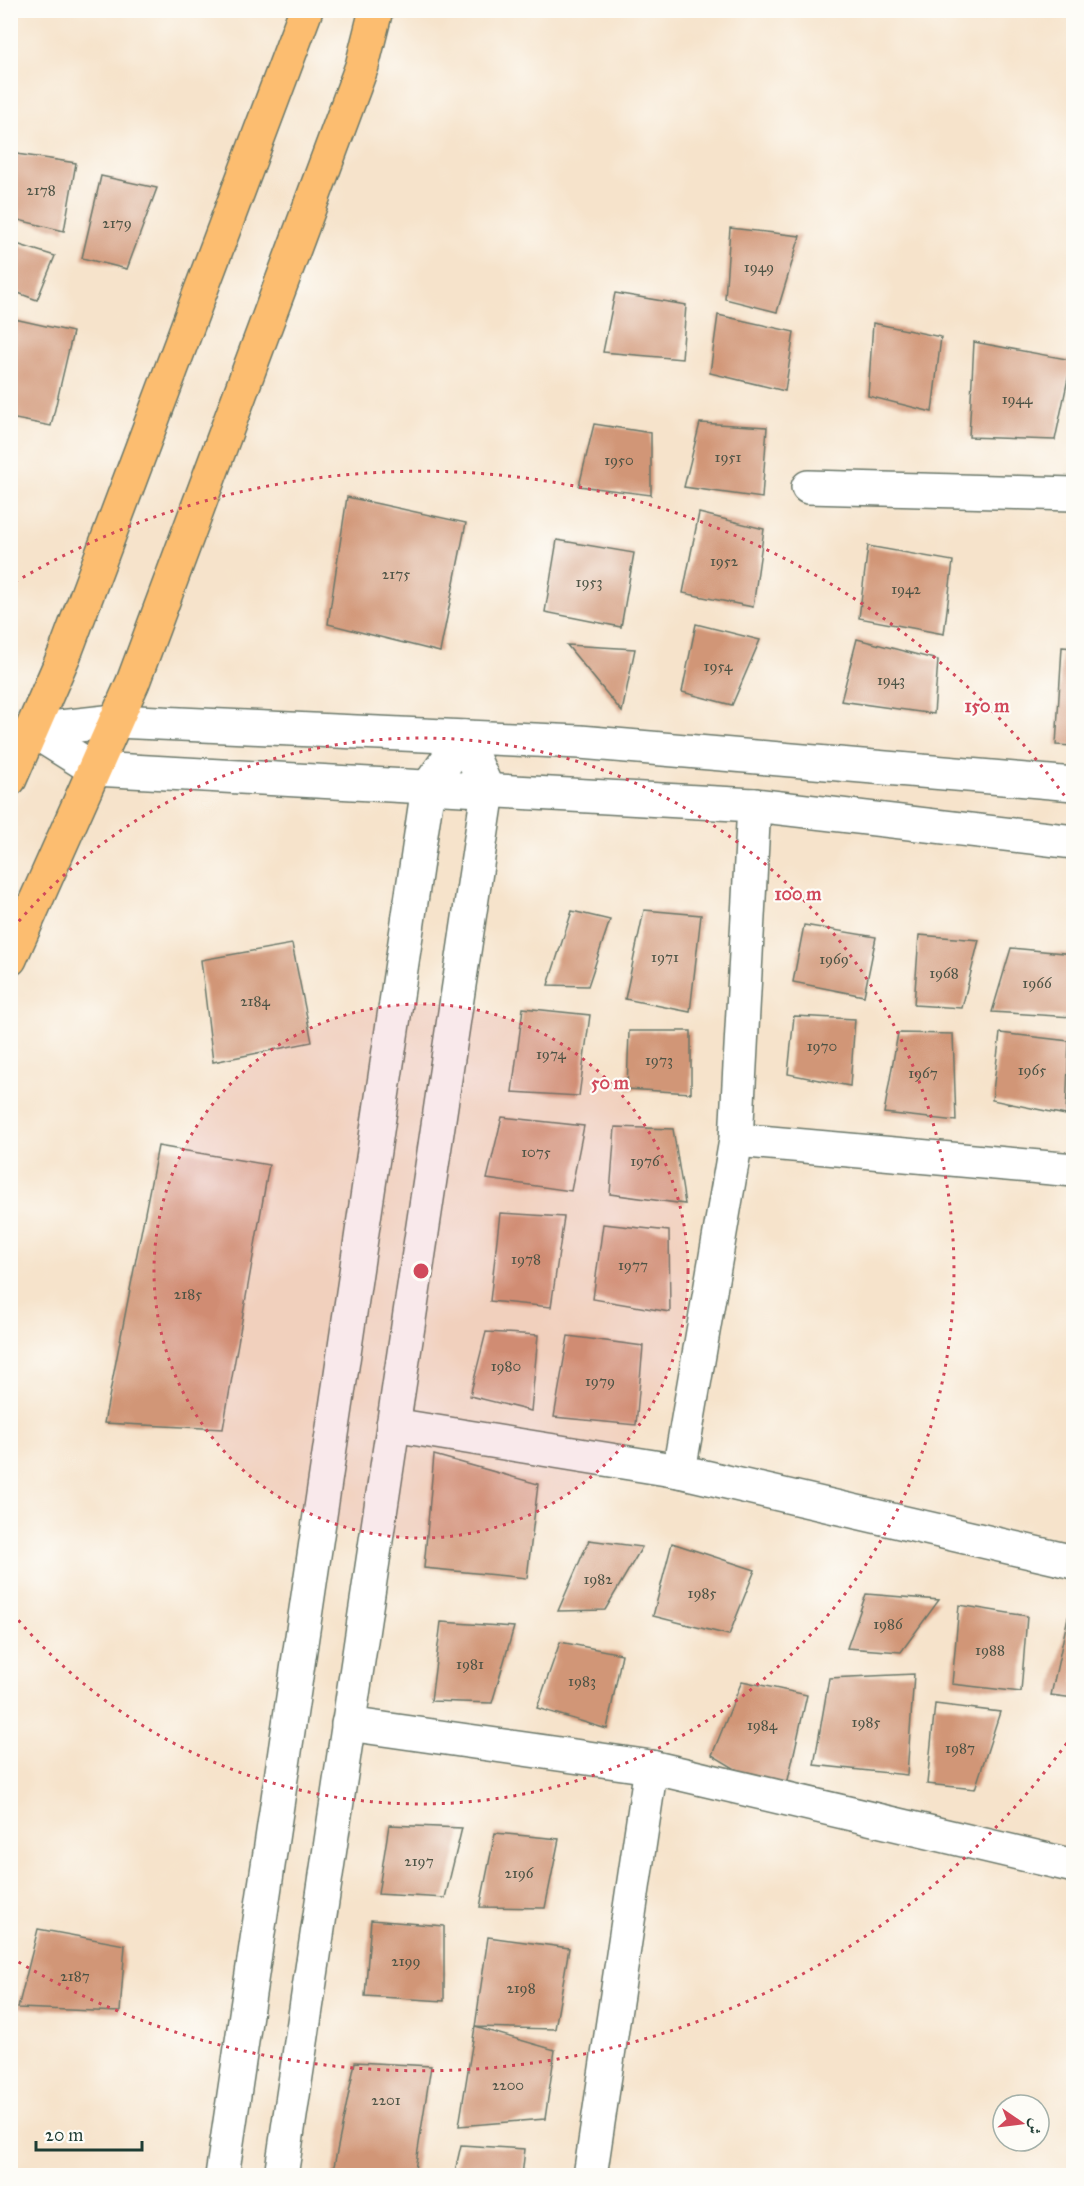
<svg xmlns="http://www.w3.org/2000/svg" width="1084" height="2186" viewBox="0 0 1084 2186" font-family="'IM FELL Great Primer',Amiri,serif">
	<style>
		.building { fill: #d19677 }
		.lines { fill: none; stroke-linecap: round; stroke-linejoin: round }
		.minor-casing { stroke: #6a7769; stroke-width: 36 }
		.major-casing { stroke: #6a7769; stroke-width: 36 }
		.minor { stroke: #fff; stroke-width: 33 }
		.major { stroke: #fcbd6f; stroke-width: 33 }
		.ring { fill: none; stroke: #d1495b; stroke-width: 3; stroke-dasharray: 3 6 }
		.labels { text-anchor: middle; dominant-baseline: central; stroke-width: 4.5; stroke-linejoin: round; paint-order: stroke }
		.number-label { font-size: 15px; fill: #4c5345 }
		.centre { fill: #d1495b; stroke: #fdfcf7; stroke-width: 3 }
		.ring-label { font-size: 18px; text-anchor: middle; font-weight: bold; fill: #d1495b; stroke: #fdfcf7; stroke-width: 4.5; stroke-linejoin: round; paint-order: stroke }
	</style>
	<rect width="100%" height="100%" fill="#fdfcf7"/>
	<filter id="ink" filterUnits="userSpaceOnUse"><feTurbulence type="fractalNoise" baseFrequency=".0167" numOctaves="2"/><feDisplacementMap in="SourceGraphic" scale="12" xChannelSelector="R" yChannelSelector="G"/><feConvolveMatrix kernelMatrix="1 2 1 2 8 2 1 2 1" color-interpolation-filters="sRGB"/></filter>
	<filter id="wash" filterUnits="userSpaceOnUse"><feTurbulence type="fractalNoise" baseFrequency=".008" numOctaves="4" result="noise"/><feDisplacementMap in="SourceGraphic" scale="24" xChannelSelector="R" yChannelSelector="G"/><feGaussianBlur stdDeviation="1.35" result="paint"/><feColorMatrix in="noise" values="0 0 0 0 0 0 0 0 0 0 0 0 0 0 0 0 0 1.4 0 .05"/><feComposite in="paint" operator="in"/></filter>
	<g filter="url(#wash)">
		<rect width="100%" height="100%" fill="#f6e3cb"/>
		<g id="blocks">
			<g class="building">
				<polygon points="10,153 76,163 64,231 10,218"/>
				<polygon points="101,176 157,188 127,269 82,258"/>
				<polygon points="730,228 800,236 777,312 725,299"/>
				<polygon points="10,242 55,256 37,300 10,290"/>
				<polygon points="615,293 686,305 682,359 603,352"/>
				<polygon points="718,315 794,332 785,391 710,373"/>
				<polygon points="10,318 73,332 51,426 10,418"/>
				<polygon points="873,323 941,337 932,412 868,396"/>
				<polygon points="974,342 1072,360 1055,440 969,437"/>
				<polygon points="700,423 767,427 762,498 684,487"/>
				<polygon points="594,424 651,433 651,495 579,486"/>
				<polygon points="347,497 466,523 440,652 328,624"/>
				<polygon points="699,513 764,529 753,607 683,593"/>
				<polygon points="557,540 634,553 621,627 545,612"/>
				<polygon points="868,546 953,561 944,634 859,618"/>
				<polygon points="696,624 760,640 732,705 682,692"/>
				<polygon points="857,639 938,660 934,714 841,701"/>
				<polygon points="567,645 635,649 622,712"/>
				<polygon points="1062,647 1074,648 1074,746 1056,745"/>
				<polygon points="644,910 701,915 690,1012 625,999"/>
				<polygon points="572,911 610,920 588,986 548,985"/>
				<polygon points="804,925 876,937 864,996 793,982"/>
				<polygon points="919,935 979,940 962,1008 914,1005"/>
				<polygon points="292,944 312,1042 213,1062 201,960"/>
				<polygon points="1011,948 1074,954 1072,1017 992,1012"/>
				<polygon points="523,1008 590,1015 579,1096 512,1092"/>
				<polygon points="794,1016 855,1019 850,1086 788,1074"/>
				<polygon points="629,1031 691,1031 691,1093 627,1089"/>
				<polygon points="898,1033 953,1034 956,1121 884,1113"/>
				<polygon points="1000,1033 1069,1041 1066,1115 992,1100"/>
				<polygon points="502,1117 584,1126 571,1191 487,1179"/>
				<polygon points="615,1127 673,1129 685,1204 610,1194"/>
				<polygon points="158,1146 269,1165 223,1429 104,1423"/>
				<polygon points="500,1213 564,1217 551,1307 490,1301"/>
				<polygon points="603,1224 669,1231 670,1312 593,1299"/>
				<polygon points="486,1332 538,1335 531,1411 470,1396"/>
				<polygon points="568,1336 643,1346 636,1425 554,1417"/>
				<polygon points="434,1455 538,1484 527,1578 424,1568"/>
				<polygon points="589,1540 642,1547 605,1610 558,1611"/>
				<polygon points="672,1543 755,1570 729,1635 653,1616"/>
				<polygon points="866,1594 939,1600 901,1652 847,1648"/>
				<polygon points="959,1605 1027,1616 1021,1692 952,1684"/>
				<polygon points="1068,1617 1074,1618 1074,1698 1051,1695"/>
				<polygon points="441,1622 514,1627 492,1703 431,1701"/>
				<polygon points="560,1642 622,1654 607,1729 537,1708"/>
				<polygon points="914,1674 907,1775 814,1765 829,1678"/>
				<polygon points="742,1681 807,1695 784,1798 712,1755"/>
				<polygon points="935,1704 1000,1712 975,1789 927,1784"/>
				<polygon points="389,1825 462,1828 445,1898 378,1894"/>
				<polygon points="495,1833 559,1839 545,1908 480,1907"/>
				<polygon points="371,1920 444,1926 444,2001 365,1996"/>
				<polygon points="38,1929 125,1945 120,2012 18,2008"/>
				<polygon points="488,1937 569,1948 555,2029 475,2027"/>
				<polygon points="475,2027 555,2050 545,2119 459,2126"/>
				<polygon points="355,2062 431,2066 414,2176 332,2176"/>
				<polygon points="461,2145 525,2149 522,2176 454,2176"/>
			</g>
		</g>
	</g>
	<g filter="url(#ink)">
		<use href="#blocks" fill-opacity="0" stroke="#6a7769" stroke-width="1.5"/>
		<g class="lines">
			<defs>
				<g id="minor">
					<polyline points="808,487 1074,494"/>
					<polyline points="32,730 94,769 754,805 1074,842"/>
					<polyline points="32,730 115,721 580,742 1074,784"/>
					<polyline points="736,1140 1074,1170"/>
					<polyline points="393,1425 679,1471 1074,1562"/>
					<polyline points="679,1471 736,1140 754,805"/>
					<polyline points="348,1724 651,1767 1074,1866"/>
					<polyline points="222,2176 428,787 464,737"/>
					<polyline points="281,2176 488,791 464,737"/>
					<polyline points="590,2176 651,1767"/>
				</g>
				<g id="major">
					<polyline points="10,779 65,653 306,10"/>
					<polyline points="10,959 133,682 362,66 376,10"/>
				</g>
			</defs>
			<use href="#minor" class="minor-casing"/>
			<use href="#major" class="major-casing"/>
			<use href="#minor" class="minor"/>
			<use href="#major" class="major"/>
		</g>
	</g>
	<circle cx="421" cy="1271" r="267" fill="#d1495b" fill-opacity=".12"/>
	<g class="ring">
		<circle cx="421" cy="1271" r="267"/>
		<path d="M13 928A533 533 0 1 1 13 1614"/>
		<path d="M1072 1736A800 800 0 0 1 15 1960M15 582A800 800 0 0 1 1072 806"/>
	</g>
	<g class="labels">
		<g class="number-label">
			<text x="41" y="190">2178</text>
			<text x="117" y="223">2179</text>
			<text x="759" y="267">1949</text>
			<text x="1017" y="399">1944</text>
			<text x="728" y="457">1951</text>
			<text x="619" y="460">1950</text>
			<text x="724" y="561">1952</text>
			<text x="396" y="574">2175</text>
			<text x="589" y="582">1953</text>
			<text x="906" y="589">1942</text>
			<text x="718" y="666">1954</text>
			<text x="891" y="680">1943</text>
			<text x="665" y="957">1971</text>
			<text x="834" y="959">1969</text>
			<text x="944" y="973">1968</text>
			<text x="1037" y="983">1966</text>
			<text x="255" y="1001">2184</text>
			<text x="822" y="1046">1970</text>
			<text x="551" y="1054">1974</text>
			<text x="659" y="1060">1973</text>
			<text x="1032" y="1070">1965</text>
			<text x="923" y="1073">1967</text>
			<text x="536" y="1152">1075</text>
			<text x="645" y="1161">1976</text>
			<text x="526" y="1259">1978</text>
			<text x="633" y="1265">1977</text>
			<text x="188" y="1294">2185</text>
			<text x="506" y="1366">1980</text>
			<text x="600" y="1381">1979</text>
			<text x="598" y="1579">1982</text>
			<text x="702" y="1593">1985</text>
			<text x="888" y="1624">1986</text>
			<text x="990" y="1650">1988</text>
			<text x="470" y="1664">1981</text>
			<text x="582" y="1681">1983</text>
			<text x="866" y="1722">1985</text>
			<text x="762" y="1725">1984</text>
			<text x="960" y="1748">1987</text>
			<text x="419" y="1861">2197</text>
			<text x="519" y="1873">2196</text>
			<text x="406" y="1961">2199</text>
			<text x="75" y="1976">2187</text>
			<text x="521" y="1988">2198</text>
			<text x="508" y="2085">2200</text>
			<text x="386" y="2100">2201</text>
		</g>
	</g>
	<circle cx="421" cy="1271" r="9" class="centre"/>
	<g class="ring-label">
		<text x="987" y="712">150 m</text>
		<text x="798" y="900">100 m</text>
		<text x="610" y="1089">50 m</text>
	</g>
	<rect width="1084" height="2186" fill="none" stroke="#fdfcf7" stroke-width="36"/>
	<g transform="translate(1021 2123) rotate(104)"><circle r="28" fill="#fdfcf7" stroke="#a4b0a9" stroke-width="1.5"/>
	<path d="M0-4.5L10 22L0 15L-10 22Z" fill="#d1495b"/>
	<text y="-9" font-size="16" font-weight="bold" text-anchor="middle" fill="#1f3d34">ش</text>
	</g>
	<path d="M36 2141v9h106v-9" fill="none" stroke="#1f3d34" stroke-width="3"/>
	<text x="45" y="2141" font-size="18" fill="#1f3d34" stroke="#fdfcf7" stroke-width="4.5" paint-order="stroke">20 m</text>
</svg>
